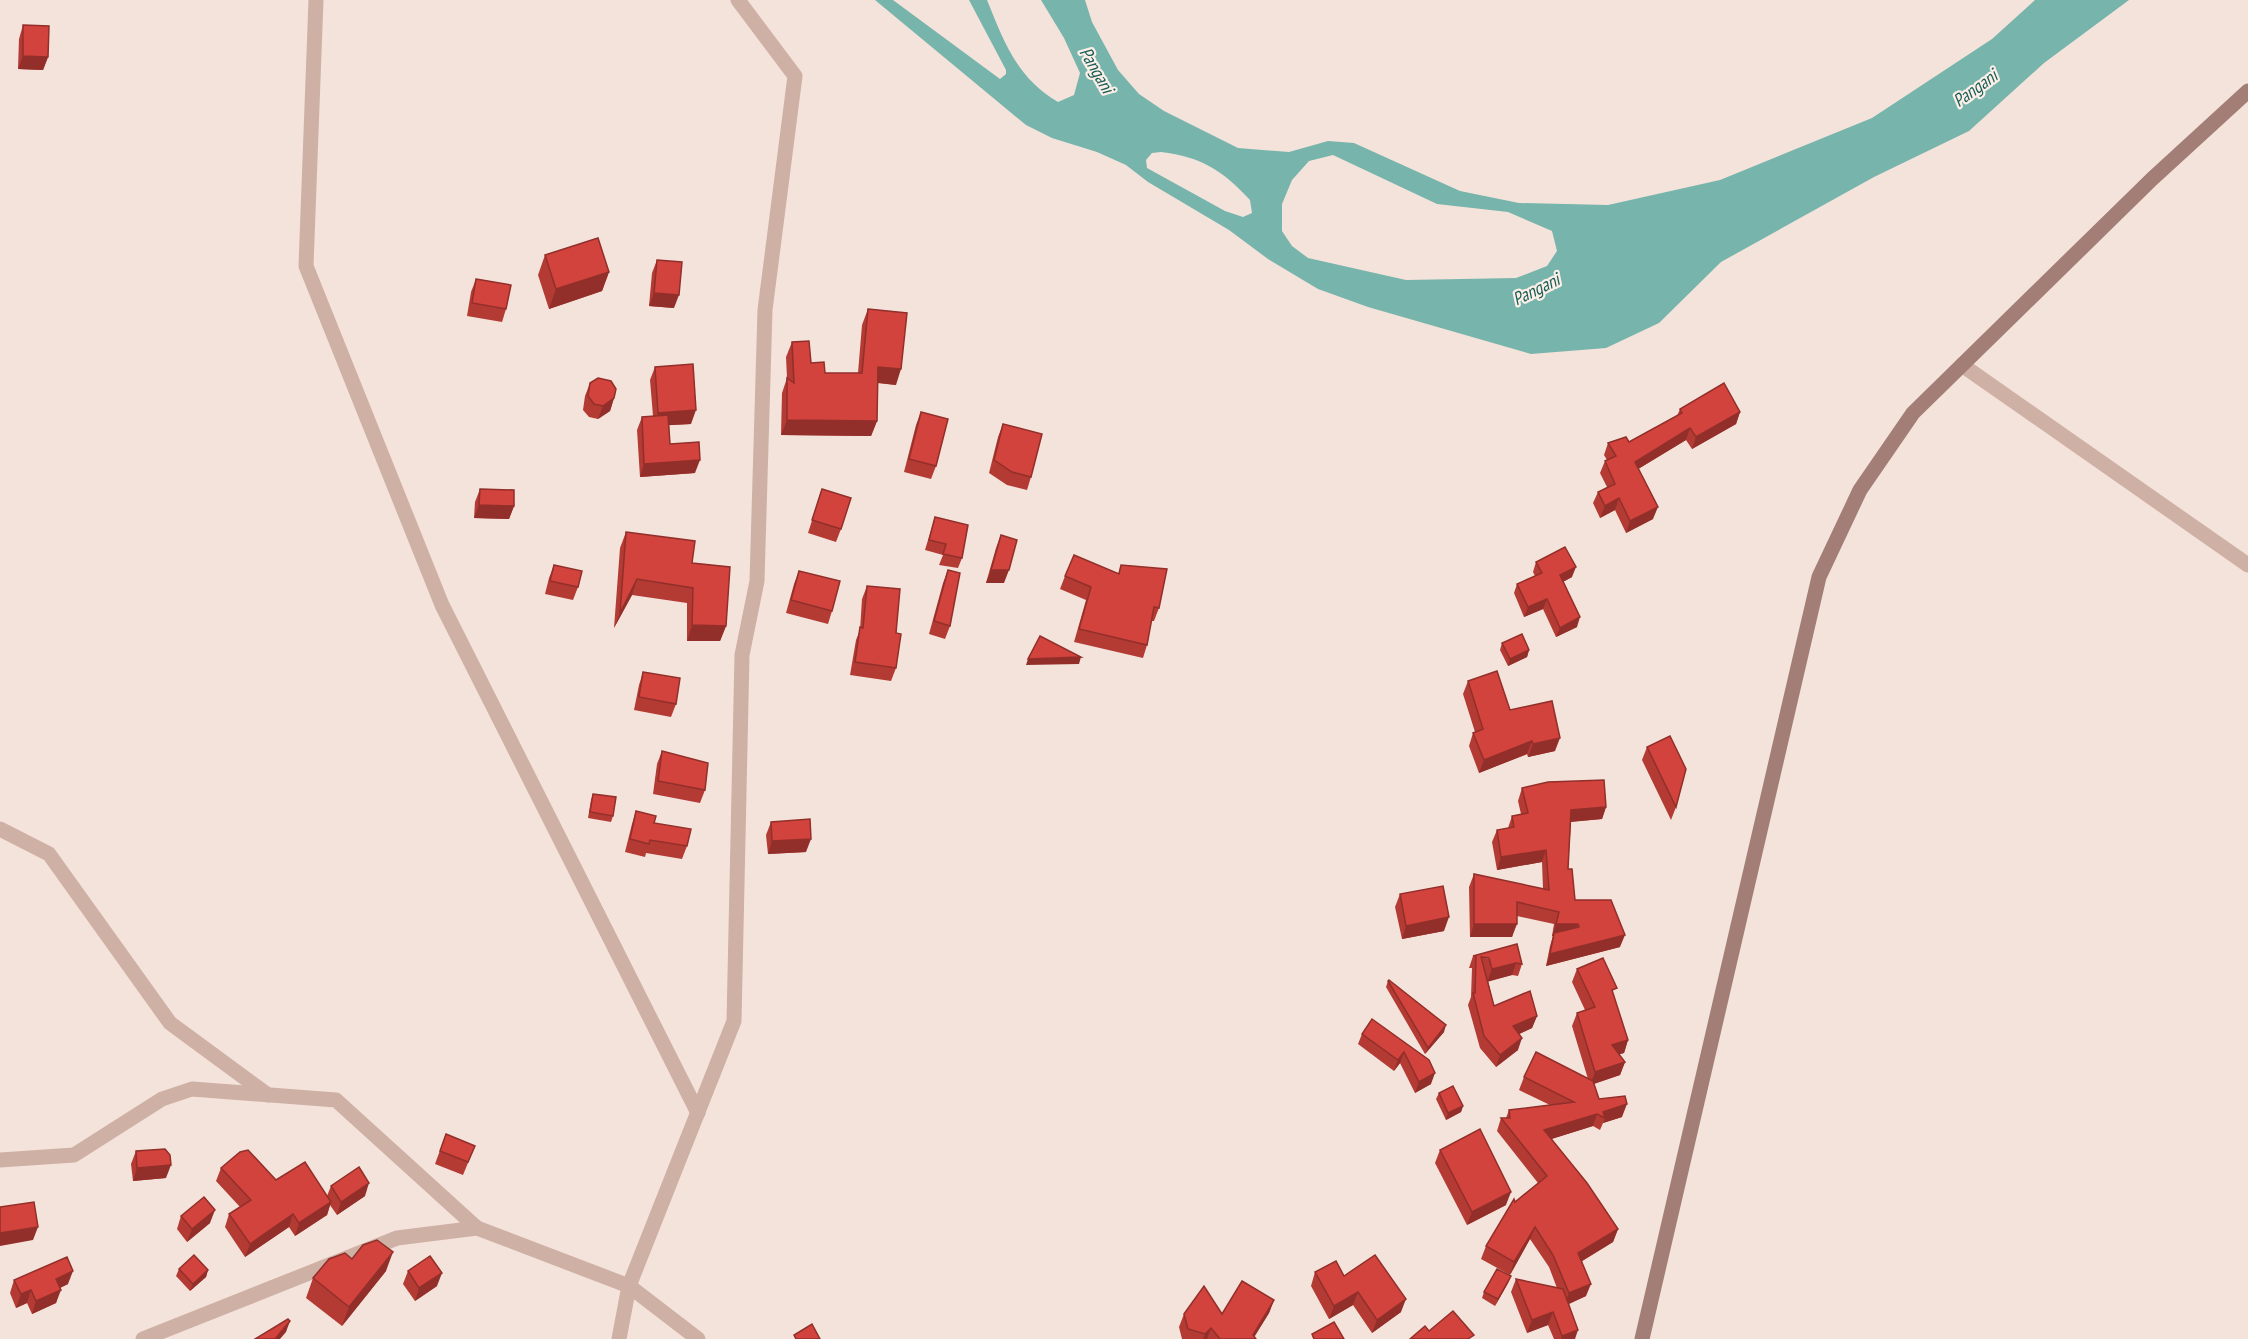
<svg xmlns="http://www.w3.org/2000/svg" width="2248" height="1339" viewBox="0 0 2248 1339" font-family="'PT Sans Narrow',sans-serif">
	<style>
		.water { fill: #77b4ab; fill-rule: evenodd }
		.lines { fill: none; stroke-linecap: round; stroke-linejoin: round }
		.minor { stroke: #ceb0a5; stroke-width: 15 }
		.secondary { stroke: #a27e76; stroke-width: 15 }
		.wall { fill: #b43a34 }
		.shaded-wall { fill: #922f2a }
		.building { fill: #d1433c; stroke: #922f2a; stroke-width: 1.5 }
		.labels { text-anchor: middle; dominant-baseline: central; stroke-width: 4.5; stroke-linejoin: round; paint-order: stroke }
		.water-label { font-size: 18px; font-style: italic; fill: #185e56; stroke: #fbefe8 }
	</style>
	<rect width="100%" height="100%" fill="#f4e3db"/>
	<path class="water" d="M 875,0 L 893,0 L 1000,79 L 1006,74 L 1006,70 L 969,0 L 987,0 C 1004,42 1017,78 1058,102 L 1074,95 L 1080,73 L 1064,38 L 1041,0 L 1085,0 L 1092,22 L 1118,70 L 1139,94 L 1164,111 L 1238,148 L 1289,152 L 1328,141 L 1354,143 L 1460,191 L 1519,203 L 1608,205 L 1720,180 L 1872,118 L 1992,39 L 2035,0 L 2129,0 L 2044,63 L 1969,131 L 1874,177 L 1721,262 L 1659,323 L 1606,348 L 1531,354 L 1368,307 L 1318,289 L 1268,259 L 1229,230 L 1148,182 L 1126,165 L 1097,152 L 1052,138 L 1026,125 ZM 1161,152 C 1202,157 1222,170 1250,200 L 1252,213 L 1243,217 L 1225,211 L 1147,168 L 1146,160 L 1152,153 ZM 1333,155 L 1437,204 L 1508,212 L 1552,231 L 1557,251 L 1547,266 L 1516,278 L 1406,280 L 1308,258 L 1292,246 L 1282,231 L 1282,204 L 1292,180 L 1309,161 Z"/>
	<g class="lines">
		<g class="minor">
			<polyline points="316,0 306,266 442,605 698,1113"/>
			<polyline points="1962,365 2248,565"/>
			<polyline points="0,829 49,854 170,1023 268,1095"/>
			<polyline points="0,1160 74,1155 162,1099 192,1089 336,1100 477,1228"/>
			<polyline points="143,1339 397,1238 477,1228 629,1286 698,1339"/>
			<polyline points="619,1339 629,1286 734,1021 742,655 757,581 765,310 795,76 738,0"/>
		</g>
		<polyline class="secondary" points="1642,1339 1819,577 1860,490 1913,413 2152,179 2248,91"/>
	</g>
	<g class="wall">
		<polygon points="23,25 48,57 43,70 18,69 19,39"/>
		<polygon points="545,255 609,272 602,291 549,309 538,275"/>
		<polygon points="657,260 674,308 649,306 652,273"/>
		<polygon points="476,279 506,309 502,322 467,316 471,292"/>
		<polygon points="868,309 896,385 877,383 877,421 871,436 781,435 782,393 787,378 786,357 792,342 811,363 825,373 858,373 862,325"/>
		<polygon points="655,367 691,424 669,425 670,444 695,473 640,477 637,430 642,417 653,416 650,380"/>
		<polygon points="590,383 614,398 610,411 598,419 589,417 583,410 585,396"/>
		<polygon points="1680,409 1740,412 1736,424 1692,449 1686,440 1638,469 1653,519 1626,533 1615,510 1600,518 1593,503 1598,492 1607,487 1600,473 1605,461 1607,460 1604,455 1608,443 1629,442 1677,416"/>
		<polygon points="921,412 936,466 931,479 904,472 916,425"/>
		<polygon points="1003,424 1031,477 1027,490 1007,485 989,473 998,437"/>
		<polygon points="480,489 514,506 509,519 474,518 475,502"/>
		<polygon points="822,489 841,529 836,542 808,533"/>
		<polygon points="935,517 962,558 958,568 939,565 943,555 925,550"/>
		<polygon points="626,532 692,563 726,626 720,641 687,641 687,603 632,595 614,628 620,548"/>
		<polygon points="1001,535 1004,583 986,583 996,548"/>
		<polygon points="1536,562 1572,577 1563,582 1577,627 1556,637 1543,609 1524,617 1514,593 1517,584 1535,576 1533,572"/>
		<polygon points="554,565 578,587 573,600 545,594 549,578"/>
		<polygon points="1121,565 1159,608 1154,621 1151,621 1147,645 1143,658 1074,642 1086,600 1060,589 1065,576 1118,574"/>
		<polygon points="948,570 950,626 945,639 929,634 943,583"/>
		<polygon points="799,571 832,611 828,624 786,613 794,584"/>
		<polygon points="867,586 896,668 891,681 850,675 856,640 860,630 862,599"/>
		<polygon points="1502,643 1529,650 1527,657 1508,666 1500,650"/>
		<polygon points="643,672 676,704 671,717 634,710 639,685"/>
		<polygon points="1468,681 1510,710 1555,751 1528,757 1527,754 1479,773 1469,746 1473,733 1475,732 1463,694"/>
		<polygon points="1647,747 1676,807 1671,820 1642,760"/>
		<polygon points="662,751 705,790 700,803 653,794 657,764"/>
		<polygon points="1522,788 1606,807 1602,819 1571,822 1568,869 1575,900 1620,947 1546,966 1550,946 1553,936 1552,936 1554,924 1517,916 1512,937 1470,937 1469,887 1474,874 1543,889 1542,862 1497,870 1492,842 1497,830 1508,828 1512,816 1521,814 1518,801"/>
		<polygon points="593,794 613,816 611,822 588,818 591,800"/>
		<polygon points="636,811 687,846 682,859 646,853 645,857 625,852 632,824"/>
		<polygon points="771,822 806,852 768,854 766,835"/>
		<polygon points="1400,894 1444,931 1402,939 1395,907"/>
		<polygon points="1473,956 1522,964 1518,976 1512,975 1488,981 1494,1006 1537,1016 1532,1028 1519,1034 1518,1050 1496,1067 1480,1048 1468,1005 1471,997 1472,968 1469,968"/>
		<polygon points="1577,969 1614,996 1628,1040 1624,1053 1619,1054 1625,1062 1620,1075 1594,1084 1599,1099 1622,1117 1603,1123 1600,1130 1593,1126 1551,1139 1618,1229 1613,1242 1582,1261 1586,1296 1569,1304 1575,1339 1554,1339 1548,1325 1527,1333 1511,1292 1516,1279 1557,1288 1549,1267 1530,1239 1510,1275 1481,1259 1486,1246 1515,1202 1538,1183 1497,1131 1501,1118 1506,1118 1509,1110 1550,1105 1519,1090 1524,1077 1588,1079 1572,1026 1577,1013 1585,1010 1572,982"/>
		<polygon points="1388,981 1444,1032 1425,1054 1386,987"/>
		<polygon points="1362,1034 1429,1060 1431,1084 1415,1093 1400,1063 1394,1071 1358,1044"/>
		<polygon points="1439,1093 1463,1106 1461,1112 1446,1120 1436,1099"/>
		<polygon points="446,1134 475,1146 463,1175 435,1164"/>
		<polygon points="1440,1150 1506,1205 1467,1225 1435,1163"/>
		<polygon points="136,1151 166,1178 133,1181 131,1164"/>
		<polygon points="221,1168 276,1180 327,1196 331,1186 365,1196 337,1215 330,1205 327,1215 295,1236 289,1227 245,1257 225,1227 229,1214 240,1207 216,1181"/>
		<polygon points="181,1216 210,1223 187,1242 177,1229"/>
		<polygon points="352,1259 386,1271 342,1326 306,1298 313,1278"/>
		<polygon points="179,1269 208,1270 206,1277 190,1291 176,1276"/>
		<polygon points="408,1271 437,1286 415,1301 403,1284"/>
		<polygon points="1315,1272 1344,1276 1401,1312 1372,1333 1353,1305 1329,1319 1311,1286"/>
		<polygon points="1511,1276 1508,1283 1495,1306 1482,1298 1484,1292"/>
		<polygon points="14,1280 68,1284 60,1288 56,1303 32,1314 27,1303 16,1308 10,1293"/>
		<polygon points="1274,1300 1269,1313 1254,1337 1256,1339 1182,1339 1179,1327 1184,1314 1222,1314"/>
	</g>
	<g class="shaded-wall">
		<polygon points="23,56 48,57 43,70 18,69"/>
		<polygon points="609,272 602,291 549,309 556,289"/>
		<polygon points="654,293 679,295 674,308 649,306"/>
		<polygon points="878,367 901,369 896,385 872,382"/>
		<polygon points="614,398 610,411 598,419 603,406"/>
		<polygon points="696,410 691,424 654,426 658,413"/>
		<polygon points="1740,412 1736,424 1692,449 1696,437"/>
		<polygon points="787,420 877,421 871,436 781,435"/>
		<polygon points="1690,428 1686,440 1630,474 1635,462"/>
		<polygon points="700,460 695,473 640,477 644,464"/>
		<polygon points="1619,498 1615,510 1600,518 1605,506"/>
		<polygon points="479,505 514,506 509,519 474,518"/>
		<polygon points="1658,507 1653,519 1626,533 1630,521"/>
		<polygon points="1576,567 1572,577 1557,585 1560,575"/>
		<polygon points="991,570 1009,570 1004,583 986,583"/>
		<polygon points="637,579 632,595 614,628 620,613"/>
		<polygon points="1547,599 1543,609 1524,617 1528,607"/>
		<polygon points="1580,617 1577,627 1556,637 1560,628"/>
		<polygon points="692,625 726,626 720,641 687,641"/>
		<polygon points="1529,650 1527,657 1508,666 1510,659"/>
		<polygon points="1081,657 1079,664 1026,665 1028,659"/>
		<polygon points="1560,738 1555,751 1528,757 1533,744"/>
		<polygon points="1532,741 1527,754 1479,773 1484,760"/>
		<polygon points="1606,807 1602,819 1567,822 1571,810"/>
		<polygon points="811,839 806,852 768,854 772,841"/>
		<polygon points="1546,850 1542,862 1497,870 1501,857"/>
		<polygon points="1449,917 1444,931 1402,939 1406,926"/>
		<polygon points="1474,924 1517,924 1512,937 1470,937"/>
		<polygon points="1556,924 1578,924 1574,936 1554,933 1553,936 1552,936"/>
		<polygon points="1625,935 1620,947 1546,966 1550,954"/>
		<polygon points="1516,963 1512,975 1487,982 1492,969"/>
		<polygon points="1537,1016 1532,1028 1509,1039 1513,1026"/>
		<polygon points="1446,1025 1444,1032 1425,1054 1428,1048"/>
		<polygon points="1522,1038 1518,1050 1496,1067 1500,1055"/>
		<polygon points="1628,1040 1624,1053 1607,1058 1612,1045"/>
		<polygon points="1404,1052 1400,1063 1394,1071 1398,1060"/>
		<polygon points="1625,1062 1620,1075 1590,1085 1595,1072"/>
		<polygon points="1435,1073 1431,1084 1415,1093 1419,1082"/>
		<polygon points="1627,1104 1622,1117 1603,1123 1605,1118 1603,1112"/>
		<polygon points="1463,1106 1461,1112 1446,1120 1448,1113"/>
		<polygon points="1597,1114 1593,1126 1539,1143 1544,1130"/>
		<polygon points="171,1165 166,1178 133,1181 137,1168"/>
		<polygon points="369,1183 365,1196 337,1215 341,1202"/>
		<polygon points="1511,1192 1506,1205 1467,1225 1472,1212"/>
		<polygon points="331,1202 327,1215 295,1236 299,1223"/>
		<polygon points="215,1210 210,1223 187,1242 192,1229"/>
		<polygon points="293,1214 289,1227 245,1257 250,1244"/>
		<polygon points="38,1227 33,1240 0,1246 0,1233"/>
		<polygon points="1535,1227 1530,1239 1510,1275 1514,1262"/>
		<polygon points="1618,1229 1613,1242 1574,1266 1578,1253"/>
		<polygon points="393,1252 386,1271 342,1326 349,1307"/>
		<polygon points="208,1270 206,1277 190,1291 193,1284"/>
		<polygon points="73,1271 68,1284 51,1292 56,1279"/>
		<polygon points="442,1273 437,1286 415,1301 419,1288"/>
		<polygon points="1511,1276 1508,1283 1495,1306 1498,1299"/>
		<polygon points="1591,1284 1586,1296 1564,1306 1569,1293"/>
		<polygon points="31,1290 27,1303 16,1308 21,1294"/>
		<polygon points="61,1290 56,1303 32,1314 36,1301"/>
		<polygon points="1358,1292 1353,1305 1329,1319 1334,1306"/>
		<polygon points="1406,1299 1401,1312 1372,1333 1377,1320"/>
		<polygon points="1274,1300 1269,1313 1253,1339 1253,1335"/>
		<polygon points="1553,1312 1548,1325 1527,1333 1532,1320"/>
		<polygon points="290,1321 286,1332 280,1339 275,1339"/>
		<polygon points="1211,1328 1207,1339 1203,1339 1205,1334"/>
		<polygon points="1578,1330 1575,1339 1561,1339 1562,1336"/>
	</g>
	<g class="building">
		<polygon points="23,25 49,26 48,57 23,56"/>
		<polygon points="598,238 609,272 556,289 545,255"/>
		<polygon points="657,260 682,262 679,295 654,293"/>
		<polygon points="476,279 511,285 506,309 472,303"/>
		<polygon points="868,309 907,313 901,369 878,367 877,421 787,420 787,378 794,383 792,342 809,341 811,363 824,362 825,373 862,373"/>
		<polygon points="693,364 696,410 658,413 655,367"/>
		<polygon points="598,378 611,381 616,389 614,398 603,406 594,404 588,396 590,383"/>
		<polygon points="1724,383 1740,412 1696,437 1690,428 1635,462 1658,507 1630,521 1619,498 1605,506 1598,492 1615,484 1605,461 1616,456 1608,443 1626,437 1629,442 1682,413 1680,409"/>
		<polygon points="921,412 948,419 936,466 909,459"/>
		<polygon points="668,415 670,444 699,442 700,460 644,464 642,417"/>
		<polygon points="1003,424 1042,434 1031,477 1012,472 994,460"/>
		<polygon points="480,489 514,490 514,506 479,505"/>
		<polygon points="822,489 851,498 841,529 812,520"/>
		<polygon points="935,517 968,525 962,558 943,554 946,544 929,540"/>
		<polygon points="626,532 695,541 692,563 730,567 726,626 692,625 693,588 637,579 620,613"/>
		<polygon points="1001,535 1017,540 1009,570 991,570"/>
		<polygon points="1565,547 1576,567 1560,575 1580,617 1560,628 1547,599 1528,607 1517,584 1542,573 1536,562"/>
		<polygon points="1074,555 1119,574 1121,565 1167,569 1159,608 1154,607 1147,645 1079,629 1091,587 1065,576"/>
		<polygon points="554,565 582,571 578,587 550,581"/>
		<polygon points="948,570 960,573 950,626 934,621"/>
		<polygon points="799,571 840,581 832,611 791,600"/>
		<polygon points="867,586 900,589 896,633 901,634 896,668 855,662 860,627 863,628"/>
		<polygon points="1522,634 1529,650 1510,659 1502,643"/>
		<polygon points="1040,636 1081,657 1028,659"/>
		<polygon points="1497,671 1510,710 1552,701 1560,738 1533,744 1532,741 1484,760 1473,733 1483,729 1468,681"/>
		<polygon points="643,672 680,678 676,704 639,697"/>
		<polygon points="1670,736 1686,769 1676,807 1647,747"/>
		<polygon points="662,751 708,763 705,790 658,781"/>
		<polygon points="1604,780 1606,807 1571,810 1568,869 1572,869 1575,900 1611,900 1625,935 1550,954 1554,933 1579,927 1578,924 1556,924 1559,912 1517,902 1517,924 1474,924 1474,874 1549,890 1546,850 1501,857 1497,830 1514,827 1512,816 1528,813 1522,788 1548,782"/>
		<polygon points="593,794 616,797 613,816 590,812"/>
		<polygon points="636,811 656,816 654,823 691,829 687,846 650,840 649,844 630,839"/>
		<polygon points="810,819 811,839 772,841 771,822"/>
		<polygon points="1443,886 1449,917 1406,926 1400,894"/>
		<polygon points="1517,944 1522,964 1516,963 1492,969 1489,958 1481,957 1494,1006 1530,991 1537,1016 1513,1026 1522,1038 1500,1055 1484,1036 1473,993 1475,993 1476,956 1473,956"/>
		<polygon points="1603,958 1617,988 1612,990 1628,1040 1612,1045 1625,1062 1595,1072 1577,1013 1595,1007 1577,969"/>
		<polygon points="1389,980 1446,1025 1428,1048 1388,981"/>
		<polygon points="1372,1019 1429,1060 1435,1073 1419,1082 1404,1052 1398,1060 1362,1034"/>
		<polygon points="1536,1052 1593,1081 1599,1099 1625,1096 1627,1104 1603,1112 1605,1118 1597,1114 1544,1130 1587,1183 1618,1229 1578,1253 1591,1284 1569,1293 1553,1255 1535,1227 1514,1262 1486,1246 1514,1199 1515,1202 1547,1176 1501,1118 1510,1118 1509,1110 1574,1102 1524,1077"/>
		<polygon points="1453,1086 1463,1106 1448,1113 1439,1093"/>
		<polygon points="1480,1129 1511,1192 1472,1212 1440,1150"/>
		<polygon points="446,1134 475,1146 468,1162 440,1151"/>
		<polygon points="165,1149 170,1155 171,1165 137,1168 136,1151"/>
		<polygon points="248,1150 276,1180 305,1162 331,1202 299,1223 293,1214 250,1244 229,1214 251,1200 221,1168 240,1152"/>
		<polygon points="359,1167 369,1183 341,1202 331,1186"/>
		<polygon points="204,1197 215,1210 192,1229 181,1216"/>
		<polygon points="34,1202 38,1227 0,1233 0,1207"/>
		<polygon points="377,1240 393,1252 349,1307 313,1278 329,1259 345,1253 352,1259 363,1245"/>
		<polygon points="194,1255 208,1270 193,1284 179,1269"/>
		<polygon points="1375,1255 1406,1299 1377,1320 1358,1292 1334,1306 1315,1272 1336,1261 1344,1276"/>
		<polygon points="430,1256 442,1273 419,1288 408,1271"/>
		<polygon points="67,1257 73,1271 56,1279 61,1290 36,1301 31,1290 21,1294 14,1280"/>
		<polygon points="1497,1269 1511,1276 1498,1299 1484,1292"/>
		<polygon points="1516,1279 1563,1289 1578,1330 1562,1336 1553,1312 1532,1320"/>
		<polygon points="1242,1281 1274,1300 1253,1335 1256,1339 1220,1339 1211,1328 1205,1334 1188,1329 1184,1314 1204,1286 1222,1314"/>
		<polygon points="1453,1311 1474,1335 1468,1339 1410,1339 1425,1326 1429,1331"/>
		<polygon points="288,1319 290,1321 275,1339 255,1339"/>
		<polygon points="1334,1322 1344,1339 1314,1339 1312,1334"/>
		<polygon points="812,1324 820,1339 796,1339 794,1335"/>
	</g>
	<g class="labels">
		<g class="water-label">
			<text transform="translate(1097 70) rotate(60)">Pangani</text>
			<text transform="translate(1975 88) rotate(-36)">Pangani</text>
			<text transform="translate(1536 289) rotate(-26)">Pangani</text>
		</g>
	</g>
</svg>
